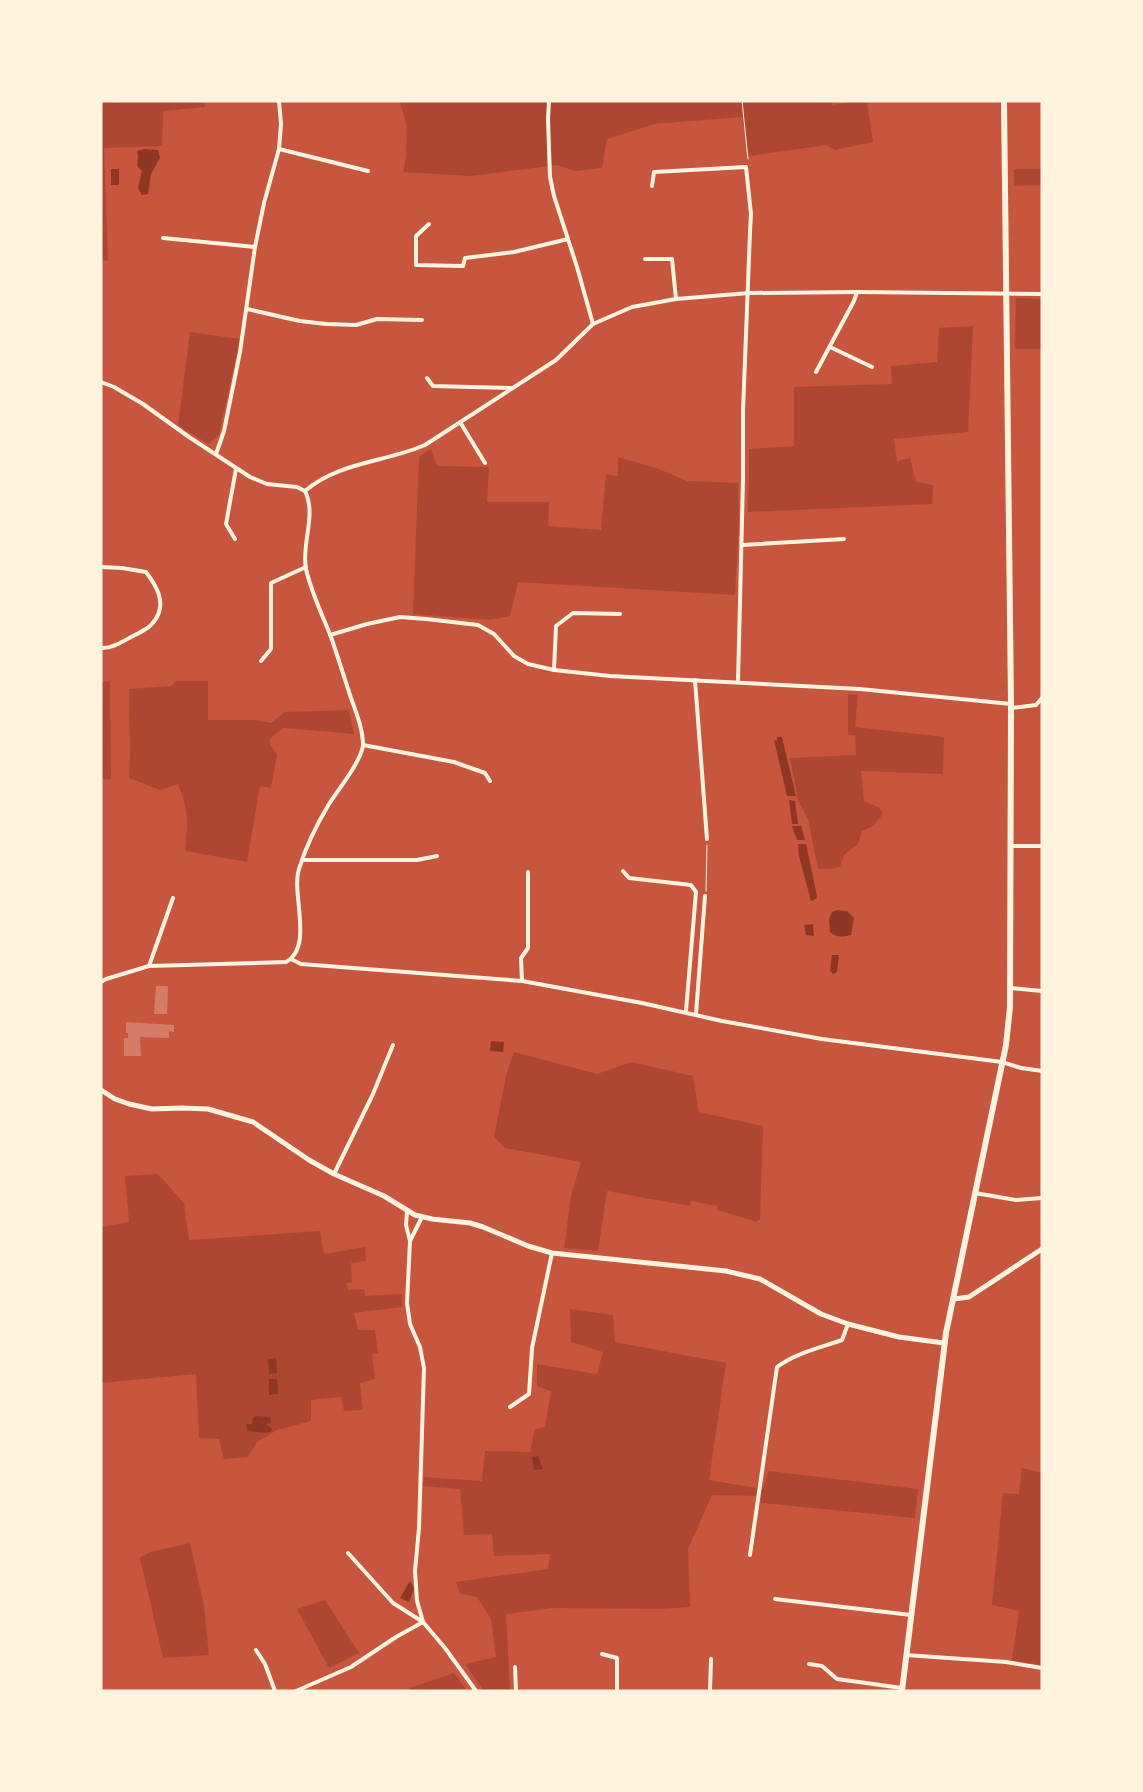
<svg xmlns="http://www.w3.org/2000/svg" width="1143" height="1792" viewBox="0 0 1143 1792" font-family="'DejaVu Sans',sans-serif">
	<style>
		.green { fill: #ae4732 }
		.water { fill: #8f3625 }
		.building { fill: #d67c66 }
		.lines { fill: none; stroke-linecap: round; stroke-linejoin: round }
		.path { stroke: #fff3e0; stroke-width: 1 }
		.minor { stroke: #fff3e0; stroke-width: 4 }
		.tertiary { stroke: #fff3e0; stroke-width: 5 }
		.primary { stroke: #fff3e0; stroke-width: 6 }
	</style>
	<rect width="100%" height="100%" fill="#c8553d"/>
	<g class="green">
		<polygon points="101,101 204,101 205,107 163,111 162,146 104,148 108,261 101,260"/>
		<path d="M 400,101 L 831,101 L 832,105 L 854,101 L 867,101 L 873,142 L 835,150 L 826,145 L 749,156 L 742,117 L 654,124 L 607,139 L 602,168 L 575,171 L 557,165 L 471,176 L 403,172 C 407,158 407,139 406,124 C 405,117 401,109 400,101 Z"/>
		<polygon points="1014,169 1042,169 1042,185 1014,186"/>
		<polygon points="1016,298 1042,299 1042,349 1015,349"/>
		<polygon points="973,326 968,432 894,439 897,461 910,458 916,482 933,485 932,504 748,512 749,449 794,446 794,387 892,384 891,366 937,362 939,328"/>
		<polygon points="190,332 240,339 219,434 215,439 208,444 178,425"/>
		<polygon points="431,449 437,466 489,467 487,502 549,502 548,526 601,530 606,474 618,476 618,457 659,469 687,481 738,483 739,521 735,595 518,582 510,616 490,620 413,614 419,457"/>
		<polygon points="110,681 111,779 101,779 101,682"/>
		<path d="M 176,681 L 208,681 L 208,720 L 255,720 L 271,723 L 285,712 L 349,710 L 354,734 L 283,728 L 272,737 L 269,742 L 277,755 L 271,788 L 260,786 L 247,862 L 185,851 C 188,823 189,811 178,784 L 160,790 L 129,778 L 130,757 L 129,689 L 171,686 Z"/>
		<polygon points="848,694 858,695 855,727 944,737 943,774 861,771 864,801 880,808 883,814 873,826 862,831 858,844 844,855 840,867 829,869 818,869 808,819 798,800 790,758 856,755 855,735 848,735"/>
		<polygon points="514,1052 597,1074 631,1062 693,1076 699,1112 763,1126 760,1220 757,1220 757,1222 717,1210 717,1206 691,1201 690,1206 607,1191 598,1251 564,1248 571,1196 581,1162 505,1148 494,1137 507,1072"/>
		<polygon points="158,1174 184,1203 189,1240 320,1231 324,1254 365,1247 366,1261 351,1263 352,1282 346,1283 348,1290 364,1289 365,1296 402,1294 402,1307 354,1313 358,1330 375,1330 378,1353 372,1354 375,1379 360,1383 363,1410 344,1411 341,1397 311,1400 311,1421 277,1430 257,1442 248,1457 224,1459 219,1439 199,1438 196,1374 101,1383 101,1227 129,1222 125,1176"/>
		<polygon points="570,1309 613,1315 615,1342 726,1363 709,1480 763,1489 769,1471 918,1489 915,1518 761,1503 761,1496 712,1495 688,1549 690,1607 659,1609 553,1608 506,1614 510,1691 484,1691 465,1664 496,1657 491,1619 477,1597 460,1594 456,1582 548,1569 550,1554 494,1556 492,1534 464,1535 460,1489 423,1486 424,1477 482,1481 485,1451 530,1452 535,1429 545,1427 551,1391 537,1386 537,1364 597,1374 603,1352 571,1342"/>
		<polygon points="1022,1468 1042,1473 1042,1665 1012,1660 1019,1611 992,1605 1003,1493 1019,1494"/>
		<polygon points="190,1543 204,1606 209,1655 163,1658 140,1558 150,1552"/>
		<polygon points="325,1600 359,1653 329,1668 297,1609"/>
		<polygon points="454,1673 467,1691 410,1691 409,1688"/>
	</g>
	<g class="water">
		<polygon points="144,149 158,150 160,158 151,174 148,194 142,195 138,188 142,171 137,166 138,157 137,151"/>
		<rect x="111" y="169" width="8" height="16"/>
		<polygon points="777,737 782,737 796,796 787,796 774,740 777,741"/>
		<polygon points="789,800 795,801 798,824 792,824"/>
		<polygon points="792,826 801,826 805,840 797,840"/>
		<polygon points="798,844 806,844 817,896 816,899 811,901 799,856"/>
		<path d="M 837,910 L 847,911 L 854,918 L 851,935 C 843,937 837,938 830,932 L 829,919 L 832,912 Z"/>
		<polygon points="813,924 814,936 806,935 804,925"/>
		<polygon points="832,955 839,955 837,972 833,974 830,971"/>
		<polygon points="491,1041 504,1042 503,1052 490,1051"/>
		<polygon points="276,1358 277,1373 269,1374 268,1359"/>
		<polygon points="269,1379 277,1379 278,1394 269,1395"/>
		<polygon points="256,1416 270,1417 271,1423 266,1424 272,1429 271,1432 265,1433 247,1431 246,1424 252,1424 253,1418"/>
		<polygon points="538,1456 543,1469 534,1470 532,1457"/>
		<polygon points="410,1581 414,1589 409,1602 400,1598"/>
	</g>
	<g class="building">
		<polygon points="156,986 168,986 167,1014 154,1014"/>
		<polygon points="126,1022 174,1025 174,1032 169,1031 169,1038 140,1037 141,1056 124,1056 124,1038 128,1038 128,1033 126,1033"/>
	</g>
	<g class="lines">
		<g class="path">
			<polyline points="742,101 748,159"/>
			<polyline points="706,891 707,845"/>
		</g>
		<g class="minor">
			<polyline points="549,101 548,119 550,177 554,196 577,267 593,324"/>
			<polyline points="279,149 368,171"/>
			<polyline points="652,186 654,172 746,167 751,214 750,232 743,411 743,480 738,682"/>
			<polyline points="429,224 416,236 416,265 463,266 465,258 514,252 568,239"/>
			<polyline points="163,238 255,247"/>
			<polyline points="645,259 672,259 676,299"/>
			<polyline points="247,309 300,321 326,324 356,325 377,319 422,320"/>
			<polyline points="830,347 872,367"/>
			<polyline points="816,372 854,301 857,292"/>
			<polyline points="427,378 433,386 511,388"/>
			<path d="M 101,382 L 114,387 L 143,404 L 189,437 L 250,477 L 267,484 L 297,487 L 305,491 C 338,462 386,462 425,445 L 556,360 L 593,324 L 632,307 L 676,299 L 749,293 L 857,292 L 1042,294"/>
			<polyline points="460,422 485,463"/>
			<polyline points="216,454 224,431 240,352 255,247 264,203 279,149 281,124 279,101"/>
			<polyline points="235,539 226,524 236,469"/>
			<polyline points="742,545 844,539"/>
			<path d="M 101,567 L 122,568 L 146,572 C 159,589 168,607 151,625 C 146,630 137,634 131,637 C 122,642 111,649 101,648"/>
			<polyline points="330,635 367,624 400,617 426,619 478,625 494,634 514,656 528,664 554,670 610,676 860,689 1011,704"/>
			<polyline points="261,661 271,649 271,583 306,567"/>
			<polyline points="554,670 556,626 573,613 620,614"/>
			<polyline points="695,680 707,839"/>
			<polyline points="1011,708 1036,705 1042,698"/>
			<polyline points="363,745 454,762 485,773 490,781"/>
			<polyline points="1010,846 1042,846"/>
			<polyline points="303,859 305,860 417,860 437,856"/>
			<polyline points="623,871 629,878 691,885 696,892 686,1011"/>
			<polyline points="291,959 301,964 522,981 642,1003 722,1021 822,1039 1002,1062 1021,1068 1042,1071"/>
			<polyline points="149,966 173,898"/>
			<polyline points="522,981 521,958 528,948 528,872"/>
			<path d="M 101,982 L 106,979 L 149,966 L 286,962 C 314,947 291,894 299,869 C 306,846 317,824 329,804 C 338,790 362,760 363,745 C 363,729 356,712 351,698 C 344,677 338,657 331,637 C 322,614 311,592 306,569 C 301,543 317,516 305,491"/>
			<polyline points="1010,988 1042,991"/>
			<polyline points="696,1014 705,896"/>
			<polyline points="334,1174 373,1094 393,1045"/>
			<polyline points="975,1193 1016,1200 1042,1198"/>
			<polyline points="407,1211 406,1225 410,1241 407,1303 410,1324 420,1347 424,1368 419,1528 415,1571 417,1601 423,1622 445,1648 476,1691"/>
			<polyline points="410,1241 422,1217"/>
			<polyline points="510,1407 529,1394 532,1348 552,1253"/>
			<path d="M 750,1555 L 777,1367 C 796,1353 819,1348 842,1340 L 848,1324"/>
			<polyline points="775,1599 911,1615"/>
			<polyline points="256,1650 265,1664 275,1691"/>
			<polyline points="602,1654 617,1658 617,1691"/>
			<polyline points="906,1655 1006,1662 1042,1668"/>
			<polyline points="809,1664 822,1666 837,1679 902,1688"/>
			<polyline points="515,1667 516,1691"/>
			<polyline points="296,1691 351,1667 396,1637 423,1622 393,1603 348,1553"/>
			<polyline points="710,1691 711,1659"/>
		</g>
		<g class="tertiary">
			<polyline points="101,1090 115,1099 129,1104 152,1109 182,1108 208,1109 253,1122 309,1160 334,1174 384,1196 415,1215 432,1219 470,1223 483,1227 528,1246 552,1253 726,1271 760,1279 821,1314 848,1324 899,1337 944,1343"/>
			<polyline points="954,1299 969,1297 1042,1249"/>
		</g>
		<polyline class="primary" points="902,1691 946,1333 1006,1045 1010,1007 1011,704 1004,101"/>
	</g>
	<rect width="1143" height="1792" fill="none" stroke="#fff3e0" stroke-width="205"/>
</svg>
